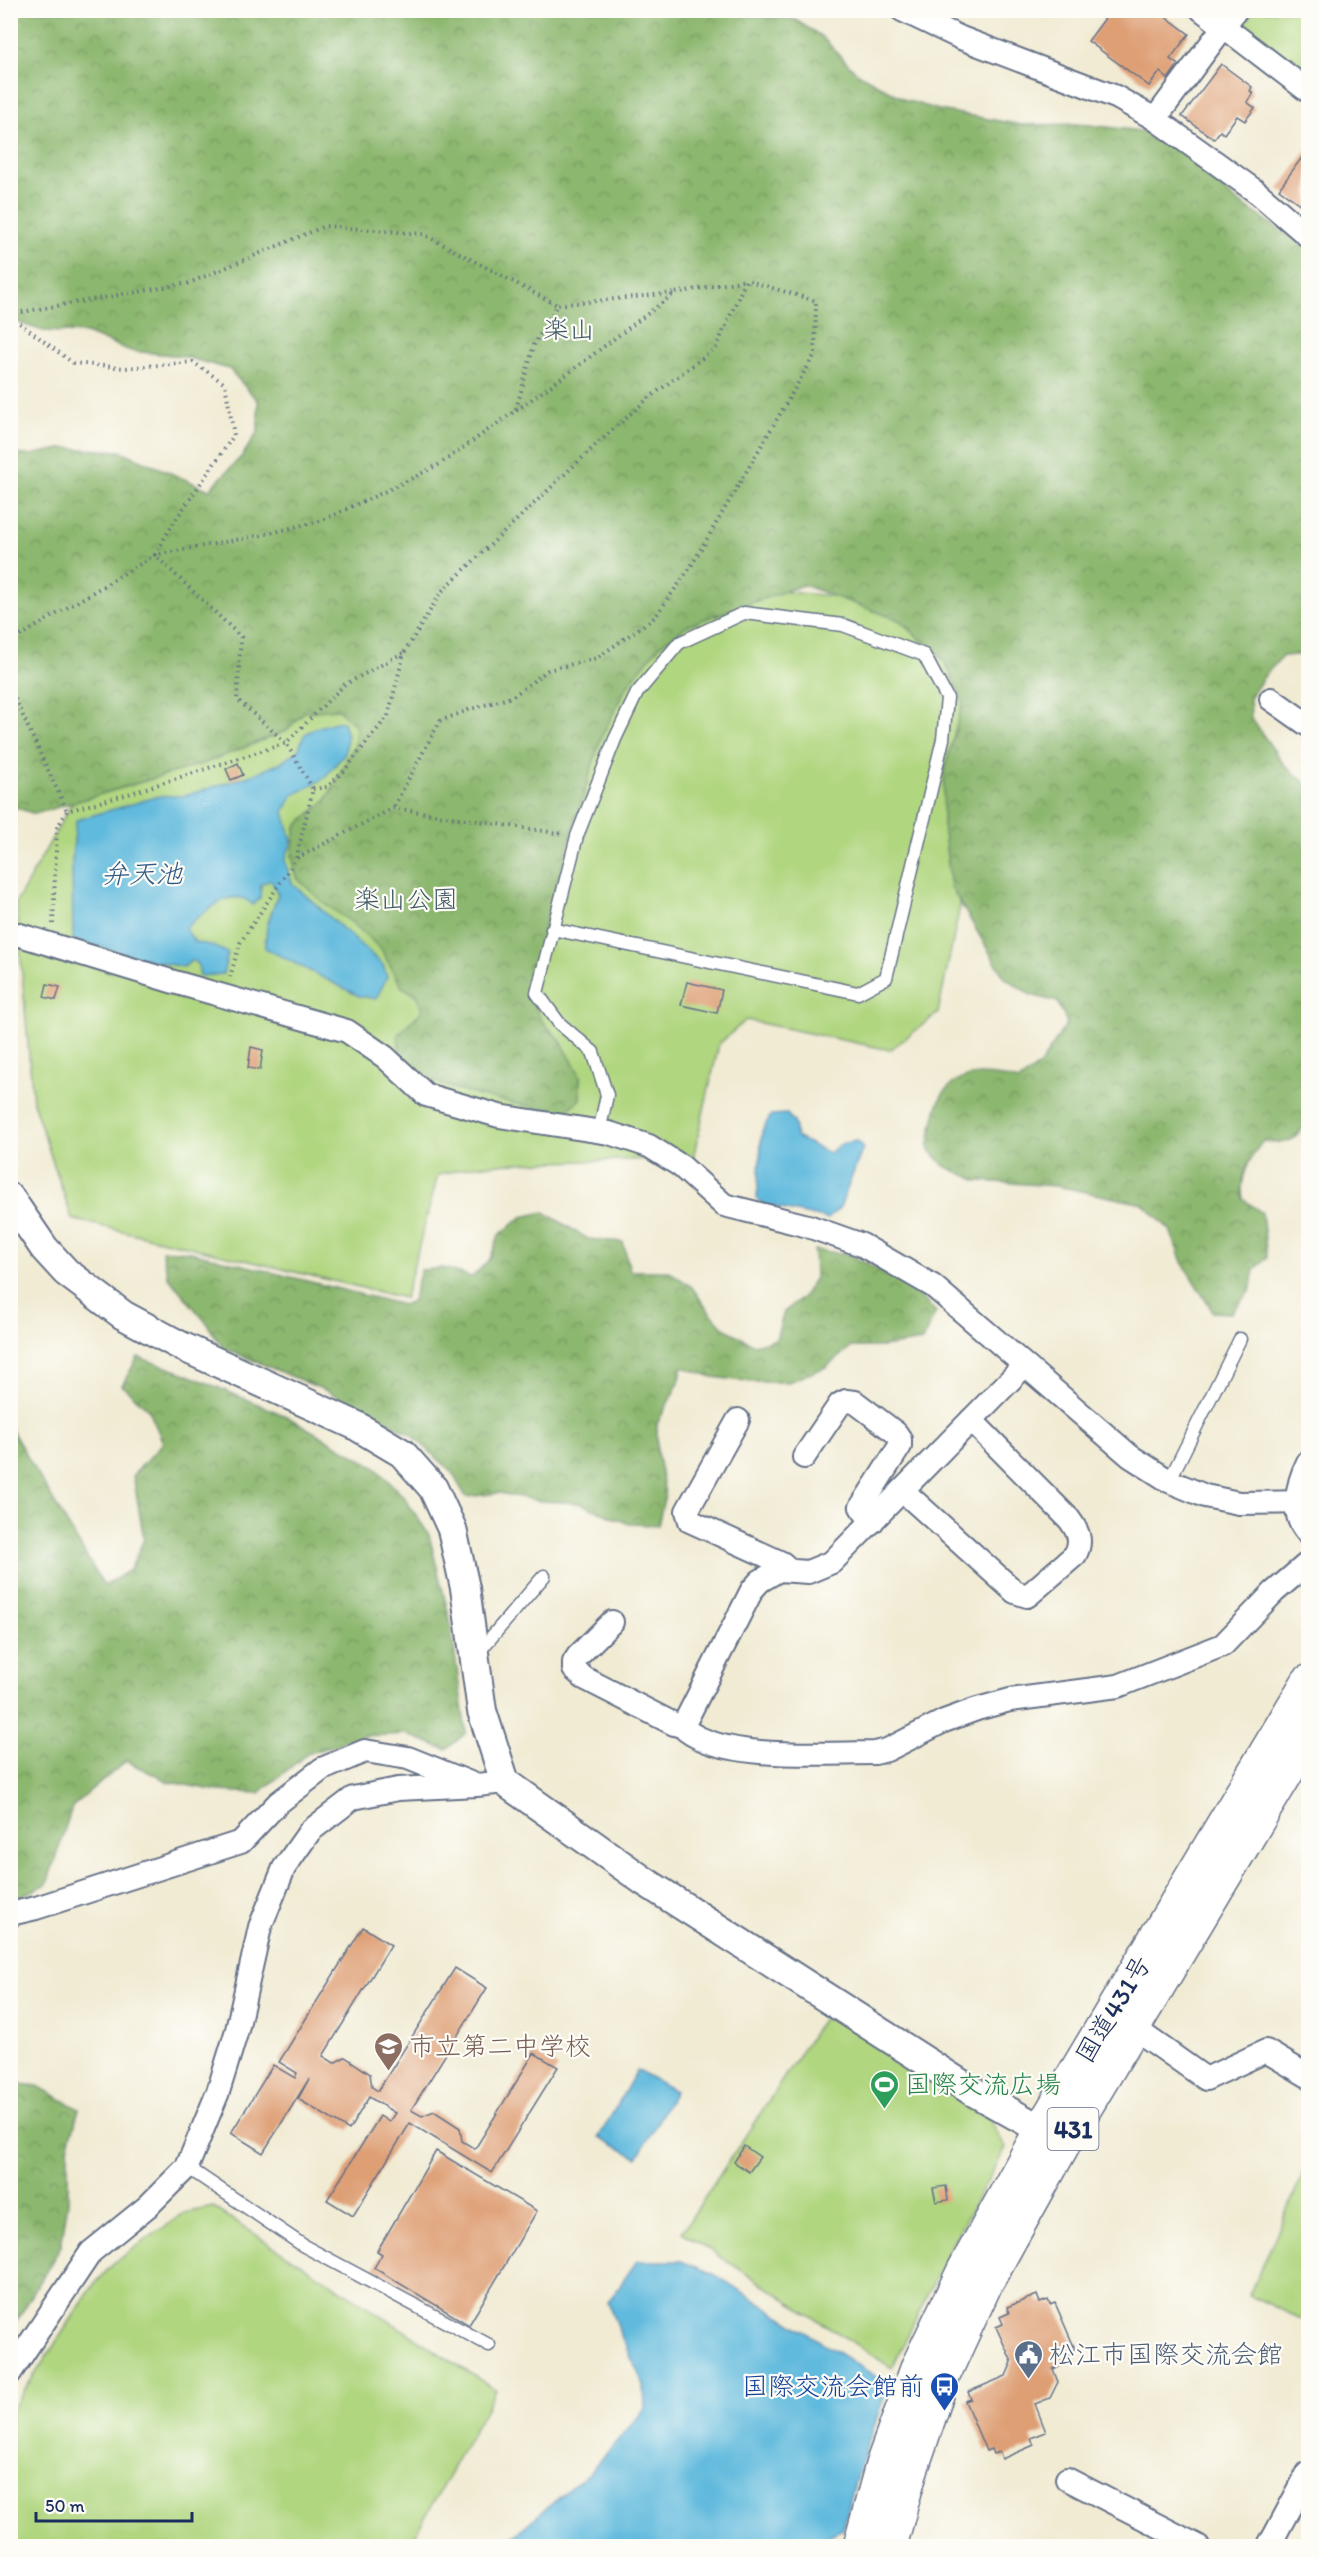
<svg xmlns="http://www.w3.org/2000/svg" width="1319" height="2557" viewBox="0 0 1319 2557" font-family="Itim,'Klee One',sans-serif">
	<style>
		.green { fill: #b0d67f; stroke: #66826e; stroke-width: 1.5 }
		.forest { fill: url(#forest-crowns); stroke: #547366; stroke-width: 1.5 }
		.water { fill: #60badd; stroke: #3e749e; stroke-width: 1.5 }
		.building { fill: #de9f74 }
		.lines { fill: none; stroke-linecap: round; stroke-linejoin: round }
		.service-casing { stroke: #667187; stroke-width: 15 }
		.minor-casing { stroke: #667187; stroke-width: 26 }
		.tertiary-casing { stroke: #667187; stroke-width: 32 }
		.trunk-casing { stroke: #667187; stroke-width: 36 }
		.path { stroke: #667187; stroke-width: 4; stroke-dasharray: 1.5 4.5; stroke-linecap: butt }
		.service { stroke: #fff; stroke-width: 12 }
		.minor { stroke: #fff; stroke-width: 22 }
		.tertiary { stroke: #fff; stroke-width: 28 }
		.trunk { stroke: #fff; stroke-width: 33 }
		.labels { text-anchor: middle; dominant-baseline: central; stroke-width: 4.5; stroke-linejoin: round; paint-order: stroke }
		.shield { fill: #fdfcf7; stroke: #5f6c8c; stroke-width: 1.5 }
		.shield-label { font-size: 24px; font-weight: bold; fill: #1b2f5e }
		.park-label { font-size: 26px; fill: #405966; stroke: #fdfcf7 }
		.street-label { font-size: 26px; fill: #1b2f5e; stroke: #fdfcf7 }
		.education-label { font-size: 26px; fill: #785e54; stroke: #fdfcf7; text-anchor: start }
		.leisure-label { font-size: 26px; fill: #27864d; stroke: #fdfcf7; text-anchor: start }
		.service-label { font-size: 26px; fill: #4e5e75; stroke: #fdfcf7; text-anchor: start }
		.transit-label { font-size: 26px; fill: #164399; stroke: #fdfcf7; text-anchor: end }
		.water-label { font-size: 27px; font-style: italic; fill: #305984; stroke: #fdfcf7 }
	</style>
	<defs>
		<pattern id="forest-crowns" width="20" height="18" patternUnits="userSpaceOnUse" patternTransform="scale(1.5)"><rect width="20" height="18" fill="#8cb76e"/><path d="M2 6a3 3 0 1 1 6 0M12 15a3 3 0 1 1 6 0" fill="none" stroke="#72955e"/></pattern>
	</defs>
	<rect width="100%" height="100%" fill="#fdfcf7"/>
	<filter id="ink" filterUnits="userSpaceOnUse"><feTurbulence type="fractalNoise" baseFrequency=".0167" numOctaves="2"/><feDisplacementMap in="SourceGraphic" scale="12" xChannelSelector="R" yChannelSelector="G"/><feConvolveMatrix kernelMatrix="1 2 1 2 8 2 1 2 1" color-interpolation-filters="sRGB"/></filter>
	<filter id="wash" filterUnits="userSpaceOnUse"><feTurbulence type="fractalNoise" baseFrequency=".008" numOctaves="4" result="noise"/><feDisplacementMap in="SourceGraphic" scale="24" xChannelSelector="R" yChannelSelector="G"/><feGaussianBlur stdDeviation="1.35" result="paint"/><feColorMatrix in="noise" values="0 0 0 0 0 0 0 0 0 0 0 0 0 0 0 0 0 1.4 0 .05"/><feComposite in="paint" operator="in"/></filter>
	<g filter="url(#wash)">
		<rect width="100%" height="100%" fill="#f1ebd3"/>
		<g class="green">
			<polygon points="1254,11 1308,11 1308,63 1299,75 1240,29"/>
			<polygon points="738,587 882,601 1008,673 938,1013 890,1050 746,1020 719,1044 693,1158 515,1163 474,1166 438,1175 405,1298 72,1219 33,1102 16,903 105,744"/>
			<polygon points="827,2012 989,2118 1006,2148 952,2244 892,2368 682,2232"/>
			<polygon points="1308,2164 1308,2322 1249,2295"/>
			<polygon points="213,2207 496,2390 409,2546 11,2546 11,2411 93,2286 115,2262 184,2213"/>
		</g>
		<g class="forest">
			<path d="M 725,10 L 743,15 L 794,19 L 821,36 L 856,72 L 905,100 L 939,110 L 1022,125 L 1081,124 L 1150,132 L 1198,158 L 1214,181 L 1235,200 L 1308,248 L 1308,654 L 1283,656 L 1265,675 L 1250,698 L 1251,718 L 1285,766 L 1308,785 L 1308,1122 C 1293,1142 1288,1146 1263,1141 C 1250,1157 1239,1178 1243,1199 L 1262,1213 L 1267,1258 L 1254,1270 L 1250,1291 L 1231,1313 L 1213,1312 L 1182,1262 L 1170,1230 L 1143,1204 L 1057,1186 L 978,1181 L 944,1166 L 928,1148 C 931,1134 935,1105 943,1094 C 961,1068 993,1074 1019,1081 L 1040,1065 L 1067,1023 L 1058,1002 L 1031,995 L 1004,977 L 951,887 L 943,825 L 944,771 L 963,702 L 945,662 L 899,620 L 803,585 L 688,625 L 659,646 L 627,686 L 601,738 L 559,874 L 528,989 L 541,1020 L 560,1040 L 580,1075 L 580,1099 L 566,1112 C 528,1107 450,1093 418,1073 C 412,1068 406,1062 400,1057 L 398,1034 L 422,1011 L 418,996 L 402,987 L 381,949 L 351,922 L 321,901 L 297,878 L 292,856 L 296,826 L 326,800 L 355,745 L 356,726 L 337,709 L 304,712 L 286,731 L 205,763 L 35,814 L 11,806 L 11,454 L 30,455 L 65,448 L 121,451 L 209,490 L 243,455 L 258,431 L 258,401 L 229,369 L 182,356 L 131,351 L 86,333 L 43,331 L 11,320 L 11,11 Z"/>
			<polygon points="544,1212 588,1239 623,1242 630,1271 669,1271 692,1287 707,1309 724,1328 754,1345 776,1339 784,1312 802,1298 815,1278 814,1250 848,1254 906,1283 936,1312 922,1341 883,1347 851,1347 826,1367 788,1382 752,1382 713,1377 682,1367 679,1382 657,1424 657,1452 665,1494 658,1525 629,1524 579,1503 541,1501 499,1493 466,1497 451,1471 412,1435 327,1391 223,1348 205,1321 168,1277 162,1250 191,1252 403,1305 412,1301 421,1270 443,1268 472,1277 490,1259 499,1235 522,1217"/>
			<polygon points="138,1357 186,1374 286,1416 375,1467 404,1497 429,1535 450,1620 466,1733 446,1750 407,1734 362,1736 307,1754 259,1793 219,1791 169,1782 126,1761 72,1807 47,1884 11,1901 11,1429 104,1586 130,1570 144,1539 133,1475 163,1443 149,1410 122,1385"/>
			<polygon points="11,2083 38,2086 79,2109 68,2148 68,2202 61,2246 11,2331"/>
		</g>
		<g class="water">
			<path d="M 336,722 L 343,722 L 347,736 L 345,754 L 323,779 L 292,796 L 284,812 L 292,841 L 285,860 L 292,883 L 383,965 L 387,977 L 376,999 L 359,996 L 265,948 L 267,926 L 278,894 L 271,880 L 261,884 L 260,898 L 253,905 C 232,883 203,914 185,928 L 195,942 L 213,946 L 228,953 L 223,974 L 200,976 L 198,965 L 192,960 L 184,967 L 153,961 L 73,940 L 72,861 L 76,820 L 160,796 L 184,796 L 252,775 L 278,764 L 298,751 L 304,735 L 315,728 Z"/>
			<polygon points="787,1114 794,1122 796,1137 829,1153 841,1144 856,1141 863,1148 840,1207 828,1219 764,1205 757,1199 762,1131 771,1115"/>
			<polygon points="637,2070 675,2091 637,2158 599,2137"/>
			<polygon points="637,2261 681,2261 714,2274 878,2378 876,2380 886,2392 857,2475 843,2529 830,2535 821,2546 501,2546 591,2471 645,2409 644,2386 618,2329 608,2302"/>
		</g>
		<g id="blocks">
			<g class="building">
				<polygon points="1117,10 1157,10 1189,34 1170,59 1178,65 1168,79 1160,72 1149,86 1088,41 1109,13 1113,15"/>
				<polygon points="1221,64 1252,87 1250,91 1253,93 1247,102 1255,108 1245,121 1237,116 1224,134 1220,131 1214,139 1182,116"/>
				<polygon points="1308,149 1308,210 1279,189"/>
				<polygon points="238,763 243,775 231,780 226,769"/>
				<polygon points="687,982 722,990 717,1013 681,1005"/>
				<polygon points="47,984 60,987 56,1000 44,997"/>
				<polygon points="251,1047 263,1050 260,1070 248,1068"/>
				<polygon points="363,1927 391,1945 323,2056 334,2063 345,2057 370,2074 372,2087 378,2091 455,1968 487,1988 411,2110 422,2116 434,2111 460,2128 462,2141 475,2149 534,2053 558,2067 492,2173 410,2123 353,2216 327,2200 380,2116 389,2122 395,2113 369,2097 349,2130 298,2099 309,2079 263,2153 231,2133 273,2065 295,2078 297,2073 279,2062"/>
				<polygon points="744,2146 760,2157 749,2172 734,2162"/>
				<polygon points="436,2151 537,2211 469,2325 374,2268 382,2254 377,2251"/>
				<polygon points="946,2186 948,2200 936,2202 933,2188"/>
				<polygon points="1037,2295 1040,2303 1048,2300 1050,2305 1055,2303 1075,2349 1068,2351 1071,2361 1053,2369 1058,2382 1050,2398 1035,2404 1046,2432 1031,2438 1034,2445 1002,2459 999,2452 993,2454 991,2449 986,2451 965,2401 971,2399 968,2392 1006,2376 1012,2362 996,2327 1003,2324 1000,2317 1009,2313 1007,2307"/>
			</g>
		</g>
	</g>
	<g filter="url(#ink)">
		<use href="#blocks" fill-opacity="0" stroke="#667187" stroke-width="1.5"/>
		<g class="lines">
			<defs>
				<g id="service">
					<polyline points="552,929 858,993 886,978 943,739 947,698 924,655 843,625 744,613 679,643 637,693 615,739 577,836 537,993 559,1023 593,1052 607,1095 599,1132"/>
					<polyline points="1169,1481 1240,1339"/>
					<polyline points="476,1655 544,1576"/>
					<polyline points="187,2167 304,2246 489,2345"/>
				</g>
				<g id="minor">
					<polyline points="902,10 961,38 1116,97 1155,119 1258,193 1308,236"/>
					<polyline points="1202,10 1308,91"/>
					<polyline points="1155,119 1236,10"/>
					<polyline points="1271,699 1308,725"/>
					<polyline points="10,932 174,982 347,1031 385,1057 426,1095 499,1116 609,1133 649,1146 681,1166 724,1205 808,1226 862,1245 933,1286 1130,1456 1169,1481 1205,1496 1239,1503 1308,1502"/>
					<path d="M 1024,1366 L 832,1562 L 808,1572 L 779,1570 L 760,1581 L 752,1590 L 685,1722 L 686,1730 C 726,1761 824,1753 875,1753 L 887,1750 L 944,1721 L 977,1709 L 1010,1700 L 1118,1686 L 1223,1645 L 1274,1592 L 1308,1563"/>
					<polyline points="738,1420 687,1511 690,1521 782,1563 790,1570"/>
					<polyline points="804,1457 840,1404 846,1401 855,1402 896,1433 900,1439 900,1446 861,1507 872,1522"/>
					<path d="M 1308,1462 C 1298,1482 1289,1515 1308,1533"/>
					<path d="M 903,1491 L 1015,1592 L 1027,1596 L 1031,1593 L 1075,1555 C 1083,1541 1078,1531 1069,1519 L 971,1420"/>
					<polyline points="612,1622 578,1656 574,1662 574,1669 584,1678 674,1724 685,1727"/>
					<polyline points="10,1914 36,1908 241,1842 278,1803 322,1769 365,1751 408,1758 470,1783"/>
					<polyline points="1134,2028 1206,2079 1266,2051 1308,2076"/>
					<polyline points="10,2373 91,2252 148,2206 187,2167 218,2092 237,2030 260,1927 284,1868 310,1831 353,1798 398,1789 477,1785 505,1782"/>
					<polyline points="1067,2479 1198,2546"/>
					<polyline points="1269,2546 1308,2473"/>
				</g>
				<polyline id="tertiary" points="10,1198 44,1248 66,1272 123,1315 181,1346 355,1425 402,1453 433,1488 452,1529 465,1588 482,1711 505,1782 644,1881 972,2091 1060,2140"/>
				<g id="trunk">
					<polyline points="860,2546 882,2465 918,2366 964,2270 1041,2130 1308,1682"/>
					<polyline points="890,2546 910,2473 944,2374 986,2283 1064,2143 1308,1737"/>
				</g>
			</defs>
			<use href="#service" class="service-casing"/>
			<use href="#minor" class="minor-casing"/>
			<use href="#tertiary" class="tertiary-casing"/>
			<use href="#trunk" class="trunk-casing"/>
			<g class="path">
				<polyline points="10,314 189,283 325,226 423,234 557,305"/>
				<polyline points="10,316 73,363 125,368 193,362 225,384 234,435 172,525 155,555 241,637 237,699 286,743 344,685 403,653"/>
				<polyline points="516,409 534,345 557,305 674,293"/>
				<polyline points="10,642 155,555 262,535 320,521 386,491 440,464 566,375 675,293 746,280"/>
				<polyline points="10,688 67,811"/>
				<polyline points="313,789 327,787 343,772 388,716 404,653 442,591 602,439 650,397 716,348 746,280 816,301 815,354 690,568 655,617 597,658 548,670 512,697 471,709 440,721 393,808"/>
				<polyline points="297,858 393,808 563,834"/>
				<polyline points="53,924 57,828 67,811 125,795 286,743 313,789 296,859 240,943 230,977"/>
			</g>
			<use href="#service" class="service"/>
			<use href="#minor" class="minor"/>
			<use href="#tertiary" class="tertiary"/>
			<use href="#trunk" class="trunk"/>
		</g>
	</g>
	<defs>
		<symbol id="school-pin" viewBox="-11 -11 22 30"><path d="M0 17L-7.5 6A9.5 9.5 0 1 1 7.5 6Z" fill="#8d6e63" stroke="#fdfcf7"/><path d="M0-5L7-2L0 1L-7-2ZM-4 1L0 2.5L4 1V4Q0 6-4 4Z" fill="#fff"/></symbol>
		<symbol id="stadium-pin" viewBox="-11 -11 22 30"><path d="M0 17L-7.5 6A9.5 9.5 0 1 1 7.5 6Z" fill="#2e9e5b" stroke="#fdfcf7"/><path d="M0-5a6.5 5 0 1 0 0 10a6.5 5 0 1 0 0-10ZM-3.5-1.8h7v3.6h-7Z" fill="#fff"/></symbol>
		<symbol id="civic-pin" viewBox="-11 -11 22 30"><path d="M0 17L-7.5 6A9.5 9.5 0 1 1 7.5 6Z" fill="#5c6f8a" stroke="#fdfcf7"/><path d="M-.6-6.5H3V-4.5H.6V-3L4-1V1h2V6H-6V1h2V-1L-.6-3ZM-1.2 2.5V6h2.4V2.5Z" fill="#fff"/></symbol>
		<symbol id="bus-pin" viewBox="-11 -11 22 30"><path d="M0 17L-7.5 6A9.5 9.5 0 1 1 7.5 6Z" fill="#1a4fb4" stroke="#fdfcf7"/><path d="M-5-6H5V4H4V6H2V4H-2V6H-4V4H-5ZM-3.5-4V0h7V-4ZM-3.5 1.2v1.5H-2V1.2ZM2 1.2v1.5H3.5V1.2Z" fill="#fff"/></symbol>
	</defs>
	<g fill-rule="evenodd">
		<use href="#school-pin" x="372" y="2030" width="33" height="45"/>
		<use href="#stadium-pin" x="868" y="2068" width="33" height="45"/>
		<use href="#civic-pin" x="1012" y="2338" width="33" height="45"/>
		<use href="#bus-pin" x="928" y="2370" width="33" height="45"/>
	</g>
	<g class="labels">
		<rect class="shield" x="1047.5" y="2108" width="51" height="42" rx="4.5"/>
		<g class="shield-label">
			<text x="1073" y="2129">431</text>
		</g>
		<g class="park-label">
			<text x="569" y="329">楽山</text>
			<text x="406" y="899">楽山公園</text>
		</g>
		<g class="street-label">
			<text transform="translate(1113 2009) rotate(-59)">国道431号</text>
		</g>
		<g class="education-label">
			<text x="409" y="2046">市立第二中学校</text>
		</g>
		<g class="leisure-label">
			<text x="905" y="2084">国際交流広場</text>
		</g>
		<g class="service-label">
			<text x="1049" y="2354">松江市国際交流会館</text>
		</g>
		<g class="transit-label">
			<text x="924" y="2386">国際交流会館前</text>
		</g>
		<g class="water-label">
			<text x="142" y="873">弁天池</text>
		</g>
	</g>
	<rect width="1319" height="2557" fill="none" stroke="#fdfcf7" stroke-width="36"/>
	<path d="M36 2512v9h156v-9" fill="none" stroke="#1b2f5e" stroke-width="3"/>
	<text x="45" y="2512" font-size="18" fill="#1b2f5e" stroke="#fdfcf7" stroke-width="4.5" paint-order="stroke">50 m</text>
</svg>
